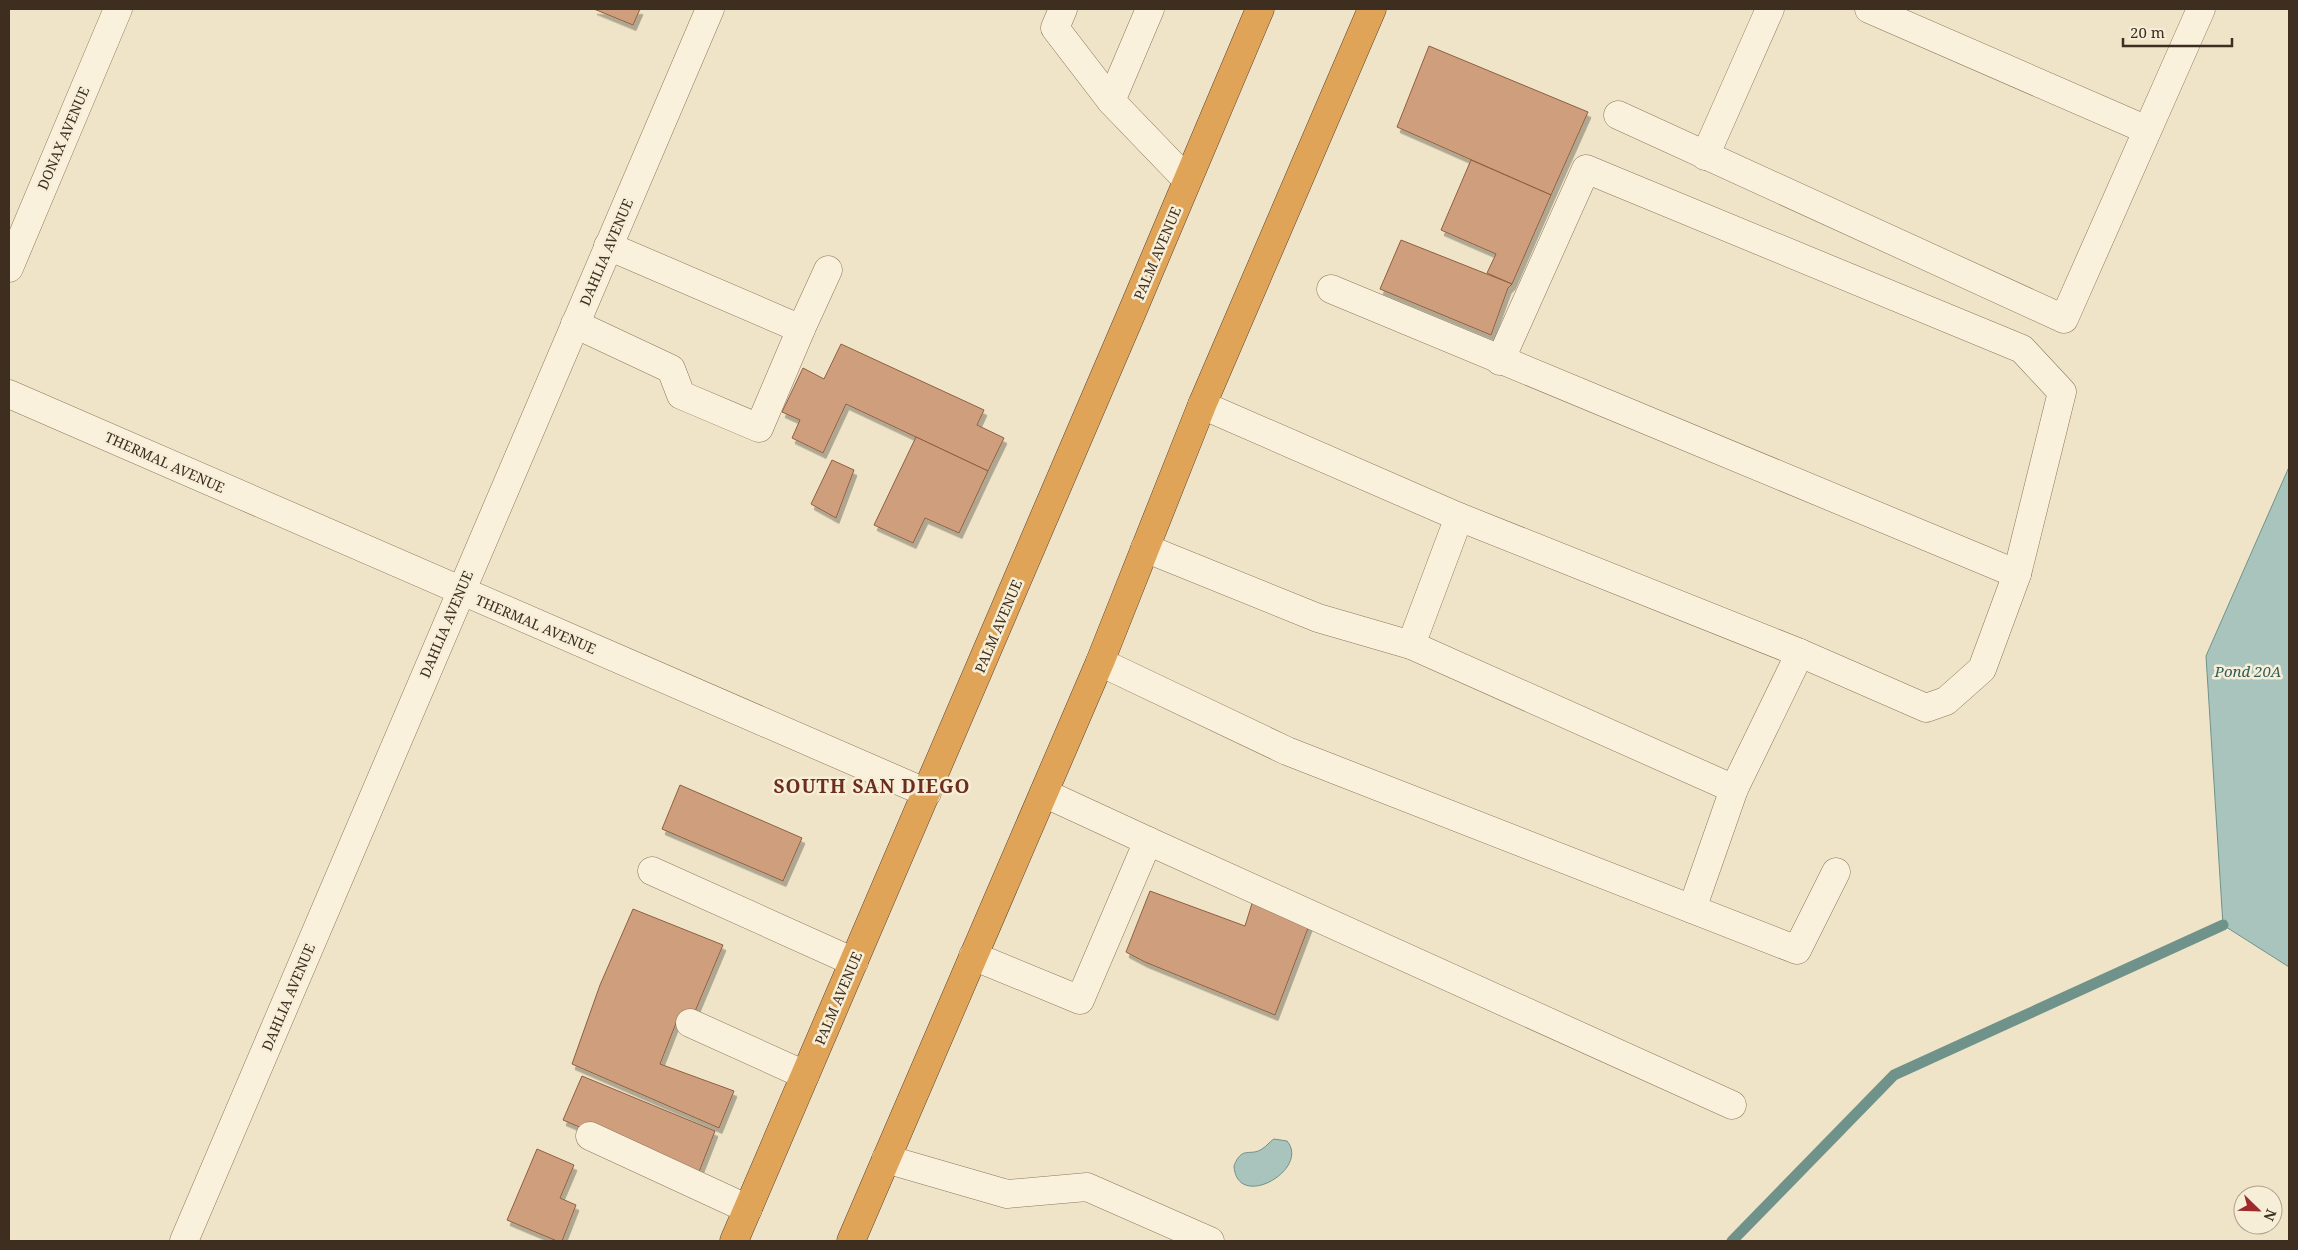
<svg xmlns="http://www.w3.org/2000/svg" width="2298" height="1250" viewBox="0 0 2298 1250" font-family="'Noto Serif',serif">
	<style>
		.water { fill: #a9c4bc; stroke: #6f938a }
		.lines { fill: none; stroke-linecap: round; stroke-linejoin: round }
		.stream { stroke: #6f938a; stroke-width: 11 }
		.building { fill: #cf9f7d; stroke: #8d5f41; filter: url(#shadow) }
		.minor-casing { stroke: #8d765c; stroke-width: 29 }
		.highway-casing { stroke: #5b4430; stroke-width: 29 }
		.minor { stroke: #faf1dc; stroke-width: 28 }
		.highway { stroke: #e0a458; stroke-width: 28 }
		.labels { text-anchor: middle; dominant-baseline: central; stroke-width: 5; stroke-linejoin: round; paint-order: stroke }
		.street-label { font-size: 14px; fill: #3d2e20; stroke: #f7eed8 }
		.water-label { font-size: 15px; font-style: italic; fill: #2f5d5a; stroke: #f7eed8 }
		.district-label { font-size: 19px; font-weight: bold; letter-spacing: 1px; fill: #6b2e1e; stroke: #f7eed8 }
	</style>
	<defs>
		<filter id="shadow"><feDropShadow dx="3" dy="5.5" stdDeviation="0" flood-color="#0004"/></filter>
	</defs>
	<rect width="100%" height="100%" fill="#f0e4c8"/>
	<g class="water">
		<polygon points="2289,467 2289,967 2223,925 2206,656"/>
		<path d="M 1274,1139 L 1287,1141 C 1311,1169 1237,1212 1234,1166 C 1242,1145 1250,1157 1262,1149 C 1267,1146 1269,1142 1274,1139 Z"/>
	</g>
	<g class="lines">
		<polyline class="stream" points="1732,1241 1894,1075 2223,925"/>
	</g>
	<g class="building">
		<polygon points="594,9 640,9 633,25"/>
		<polygon points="1429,46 1588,112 1551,195 1397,127"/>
		<polygon points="1471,160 1551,195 1512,284 1487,273 1496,254 1441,230"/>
		<polygon points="1401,240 1512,284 1508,288 1491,335 1380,289"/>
		<polygon points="841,344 984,410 977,425 1004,438 988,471 846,404 823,453 792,438 800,420 782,412 803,368 824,379"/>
		<polygon points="916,437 988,471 959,533 925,518 913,543 874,525"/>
		<polygon points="832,460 854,470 836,518 811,504"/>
		<polygon points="680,785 802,838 783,881 662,829"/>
		<polygon points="1150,891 1245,926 1254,897 1310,923 1275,1015 1145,962 1126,952"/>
		<polygon points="633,909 723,945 691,1021 678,1018 660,1064 734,1091 719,1128 572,1064 600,985"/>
		<polygon points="582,1076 715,1131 697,1177 563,1120"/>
		<polygon points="537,1149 574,1165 560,1198 576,1205 562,1241 557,1241 507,1220"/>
	</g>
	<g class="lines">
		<defs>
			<g id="minor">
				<polyline points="1063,9 1055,28 1111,101"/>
				<polyline points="1150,9 1111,101 1187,180"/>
				<polyline points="1869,9 2147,130"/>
				<polyline points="1618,115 2064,319 2201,9"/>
				<polyline points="1705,156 1770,9"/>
				<polyline points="9,268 118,9"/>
				<polyline points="1331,289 2017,574"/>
				<polyline points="575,324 671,369 681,395 759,428 801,329 608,246"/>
				<polyline points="801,329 828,270"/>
				<polyline points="9,394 927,793"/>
				<polyline points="1202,405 1459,517 1800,653 1926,708 1946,701 1982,669 2017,574 2062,392 2022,349 1586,169 1500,361"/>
				<polyline points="1145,548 1318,618 1411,645 1734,789"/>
				<polyline points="1411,645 1459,517"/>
				<polyline points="1100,662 1287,751 1797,950 1836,872"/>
				<polyline points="1148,841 1732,1105"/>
				<polyline points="652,871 854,962"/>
				<polyline points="1692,909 1734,789 1800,653"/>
				<polyline points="973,956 1080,1000 1148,841 1044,793"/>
				<polyline points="690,1023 805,1075"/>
				<polyline points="590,1136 748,1209"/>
				<polyline points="886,1159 1007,1194 1087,1187 1210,1241"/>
				<polyline points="184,1241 710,9"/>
			</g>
			<g id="highway">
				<polyline points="734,1241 1132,312 1260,9"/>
				<polyline points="851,1241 1100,662 1202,405 1372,9"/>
			</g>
		</defs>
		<use href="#minor" class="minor-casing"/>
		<use href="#highway" class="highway-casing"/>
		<use href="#minor" class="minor"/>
		<use href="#highway" class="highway"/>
	</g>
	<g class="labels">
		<g class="street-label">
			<text transform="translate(63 138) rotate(-67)">DONAX AVENUE</text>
			<text transform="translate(606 252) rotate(-67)">DAHLIA AVENUE</text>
			<text transform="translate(1157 253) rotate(-67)">PALM AVENUE</text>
			<text transform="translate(165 462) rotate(24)">THERMAL AVENUE</text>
			<text transform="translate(446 624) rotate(-67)">DAHLIA AVENUE</text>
			<text transform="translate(536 624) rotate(23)">THERMAL AVENUE</text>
			<text transform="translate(998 626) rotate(-67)">PALM AVENUE</text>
			<text transform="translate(288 997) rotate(-67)">DAHLIA AVENUE</text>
			<text transform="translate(838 998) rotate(-67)">PALM AVENUE</text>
		</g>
		<g class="water-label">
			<text x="2248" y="671">Pond 20A</text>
		</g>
		<g class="district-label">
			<text x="872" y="786">SOUTH SAN DIEGO</text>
		</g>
	</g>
	<rect width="2298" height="1250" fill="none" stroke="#3d2e20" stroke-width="20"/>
	<g transform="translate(2258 1210) rotate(113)"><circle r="24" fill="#f7eed8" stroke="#ada18e"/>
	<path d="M0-4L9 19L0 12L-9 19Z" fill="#9e2a2b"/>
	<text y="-8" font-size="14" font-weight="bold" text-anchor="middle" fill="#3d2e20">N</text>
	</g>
	<path d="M2123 38v8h109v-8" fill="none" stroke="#3d2e20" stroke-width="2.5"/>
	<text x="2130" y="38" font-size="15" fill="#3d2e20" stroke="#f7eed8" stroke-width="4" paint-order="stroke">20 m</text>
</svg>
